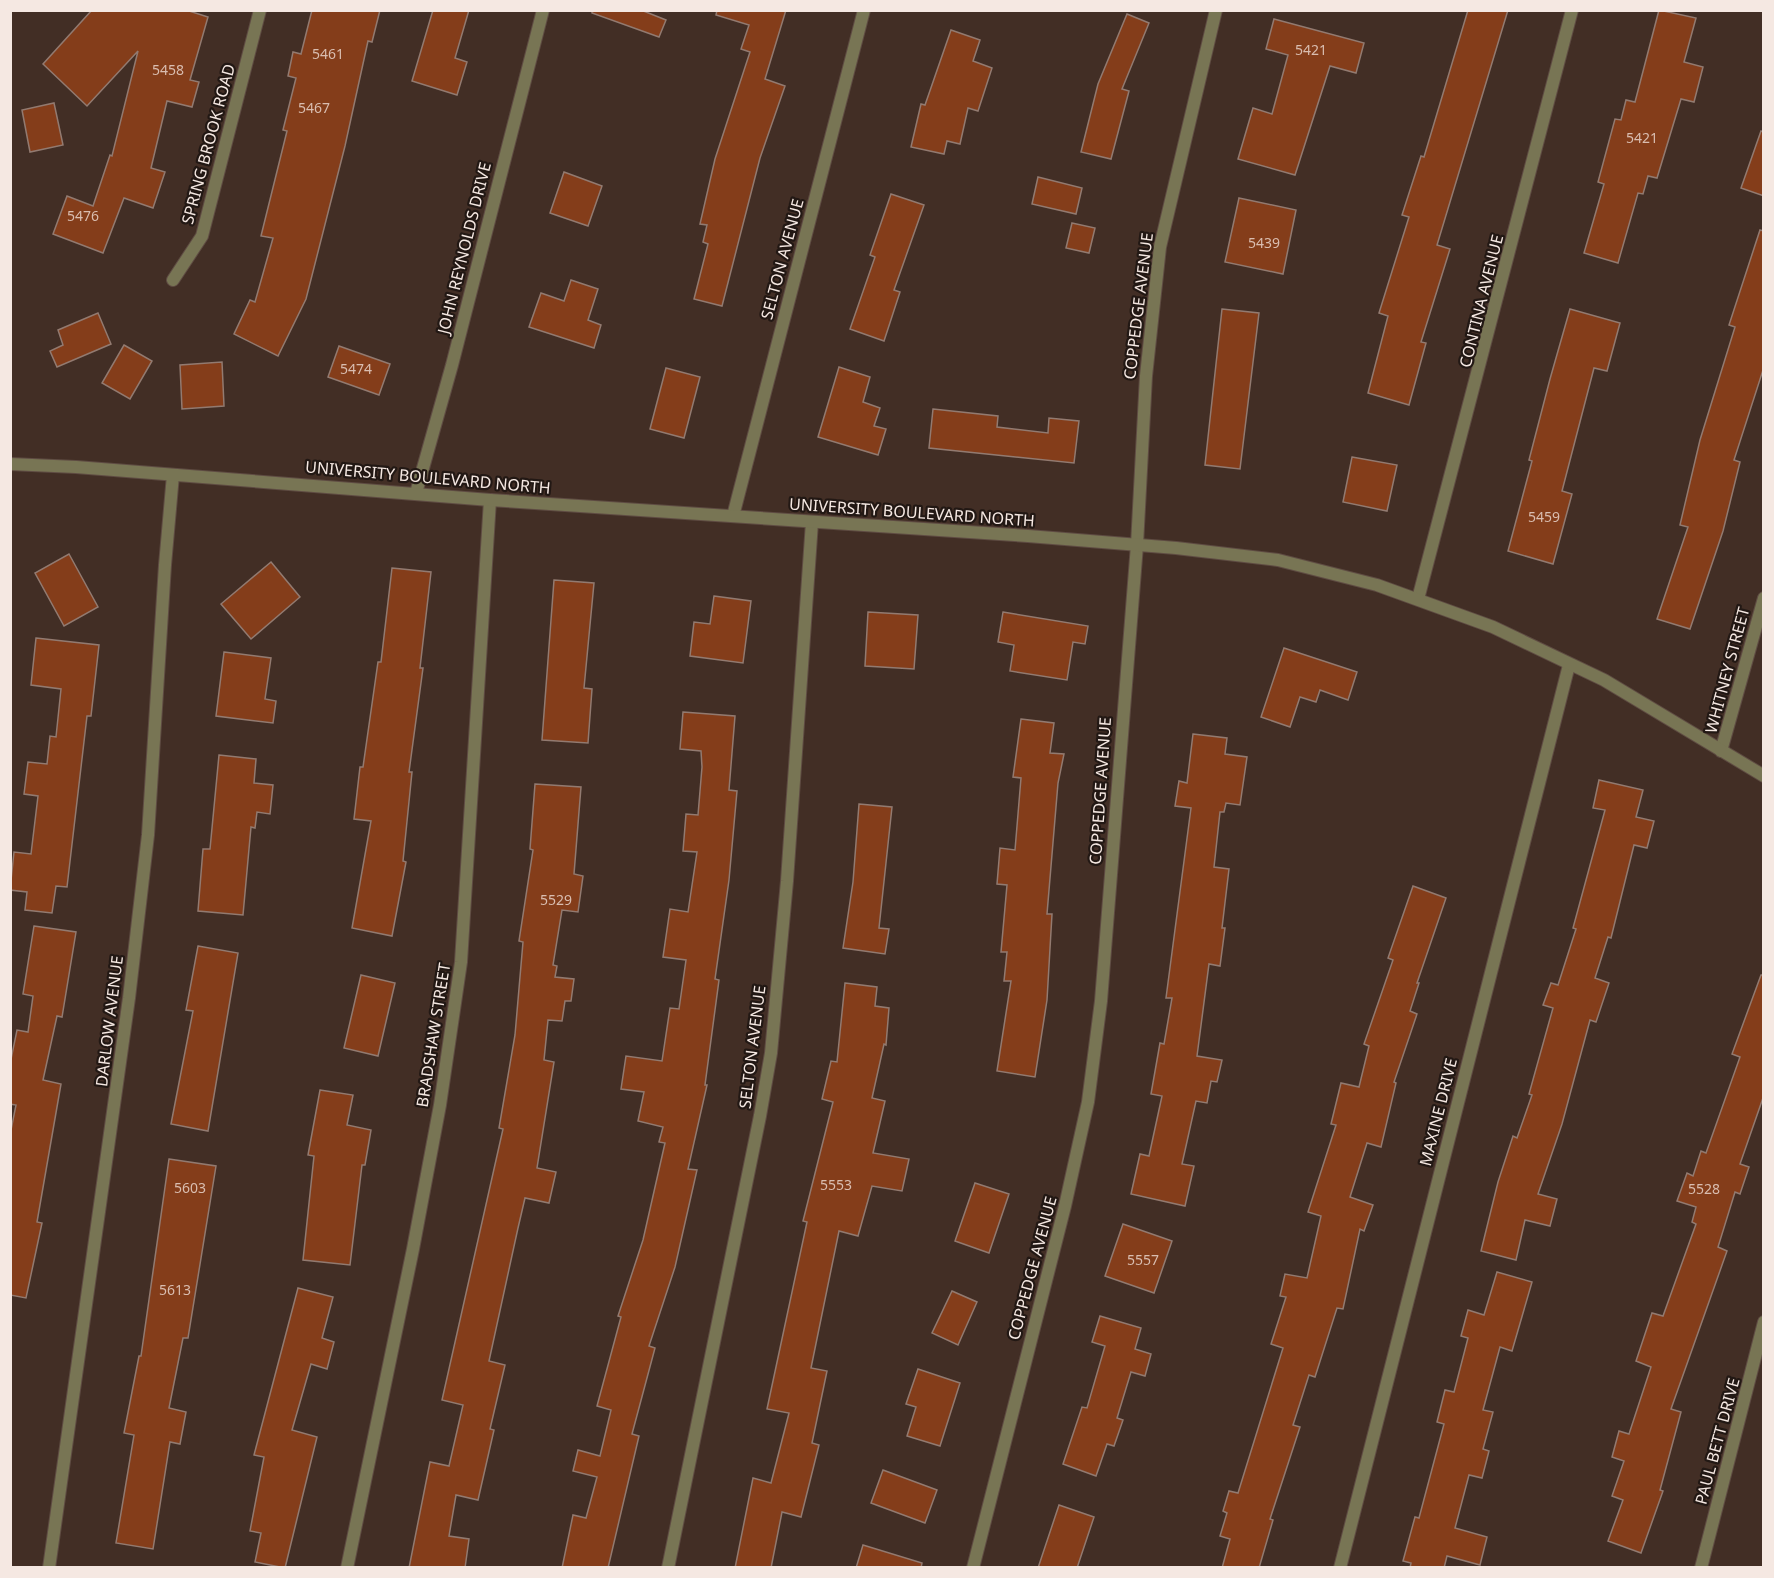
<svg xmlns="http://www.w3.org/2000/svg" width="1774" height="1578" viewBox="0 0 1774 1578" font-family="'Noto Sans',sans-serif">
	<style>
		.building { fill: #843d1a; stroke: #927a70; stroke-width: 1.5 }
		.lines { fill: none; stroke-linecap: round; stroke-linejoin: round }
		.minor-casing { stroke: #5f4c43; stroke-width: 14 }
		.tertiary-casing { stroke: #5f4c43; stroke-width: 14 }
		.minor { stroke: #787554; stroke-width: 12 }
		.tertiary { stroke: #787554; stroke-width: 12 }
		.labels { text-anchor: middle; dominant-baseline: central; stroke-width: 4.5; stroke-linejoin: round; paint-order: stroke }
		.number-label { font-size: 14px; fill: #d9bdb0 }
		.street-label { font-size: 16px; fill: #f5e8e2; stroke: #221814 }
	</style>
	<rect width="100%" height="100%" fill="#422e25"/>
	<g class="building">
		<polygon points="92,10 186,10 208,17 190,80 199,82 192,107 167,101 151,168 165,172 153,208 124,198 103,253 53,234 67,196 93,206 110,155 112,156 138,51 87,106 43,64"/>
		<polygon points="312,10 380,10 372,42 368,41 345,146 306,299 278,356 234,334 250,300 255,302 273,238 261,236 287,131 283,130 296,78 288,76 293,52 301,54"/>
		<polygon points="433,10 469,10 455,58 467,62 457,95 412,81"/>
		<polygon points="592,10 641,10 666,20 659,37 592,13"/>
		<polygon points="717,10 786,10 765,79 785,86 760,158 722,306 694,299 708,244 703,242 707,225 700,224 715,159 750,52 741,49 749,25 716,15"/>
		<polygon points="1468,10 1508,10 1437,245 1450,249 1421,342 1426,343 1409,405 1368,393 1388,316 1379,313 1409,217 1402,215 1421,156 1424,157"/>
		<polygon points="1659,10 1696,18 1684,62 1703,67 1694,102 1681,99 1657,178 1648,176 1643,194 1638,193 1618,263 1584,253 1604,184 1598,182 1615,119 1621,120 1626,100 1635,102"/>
		<polygon points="1127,14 1149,23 1122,89 1129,91 1111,159 1081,152 1098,84"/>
		<polygon points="1274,19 1364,43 1356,73 1330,66 1295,175 1238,159 1253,108 1272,114 1288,55 1266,49"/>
		<polygon points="951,30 980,40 973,61 992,68 978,111 968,108 960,144 947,141 944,154 911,147 921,104 925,105"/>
		<polygon points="54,103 63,145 30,152 22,110"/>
		<polygon points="1761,131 1764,132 1764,196 1741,188"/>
		<polygon points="564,172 602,186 588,226 550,213"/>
		<polygon points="1038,177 1082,188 1076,214 1032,204"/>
		<polygon points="891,194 924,205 894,290 900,292 884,341 850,329 875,257 870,255"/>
		<polygon points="1239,198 1296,210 1283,274 1225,262"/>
		<polygon points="1072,223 1095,228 1089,253 1066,248"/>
		<polygon points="1760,230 1764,231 1764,367 1734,460 1740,462 1723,531 1690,629 1657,619 1688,527 1680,525 1700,440 1735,327 1729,325"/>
		<polygon points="571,280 598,289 588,320 601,325 594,348 529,327 541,293 564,301"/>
		<polygon points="1222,309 1259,313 1240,469 1205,465"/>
		<polygon points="1570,309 1620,323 1607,371 1594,368 1562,491 1572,494 1553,564 1508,551 1532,461 1529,460 1550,379"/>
		<polygon points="98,313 111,344 57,367 50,351 63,345 58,330"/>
		<polygon points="124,345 152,361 130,399 102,383"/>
		<polygon points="339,346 390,364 379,395 328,377"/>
		<polygon points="222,362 224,406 182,409 180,365"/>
		<polygon points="839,367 870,377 863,402 880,408 874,426 886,429 878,455 818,437"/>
		<polygon points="666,368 700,377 684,438 650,429"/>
		<polygon points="933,409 998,416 997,427 1048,433 1049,418 1079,421 1074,463 929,448"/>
		<polygon points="1352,457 1397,465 1387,511 1343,502"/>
		<polygon points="69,554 98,607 64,626 35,573"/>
		<polygon points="271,562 300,597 251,639 221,604"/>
		<polygon points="392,568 431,572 420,668 423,668 409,772 412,772 403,861 406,862 392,936 352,928 371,821 354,819 360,767 363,767 378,662 381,662"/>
		<polygon points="554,580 594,583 584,688 592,689 588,743 542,740"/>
		<polygon points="714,596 751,601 743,663 690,656 694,622 710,624"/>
		<polygon points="868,612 918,615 914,669 865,666"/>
		<polygon points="1003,612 1088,626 1085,644 1073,642 1067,680 1010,671 1014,645 998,642"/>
		<polygon points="36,638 99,645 91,716 87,716 67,887 56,886 52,913 25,910 27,892 10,890 14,852 31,854 38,796 24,794 28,762 47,764 50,736 56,737 61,689 31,685"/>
		<polygon points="1284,648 1357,672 1348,700 1320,690 1316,702 1300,697 1290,727 1261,717"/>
		<polygon points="224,652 271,658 265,699 276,701 273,723 216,716"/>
		<polygon points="683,712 735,716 729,790 737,791 729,880 715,979 719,980 705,1085 707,1085 688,1169 697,1170 675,1267 649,1346 655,1348 632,1434 639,1436 608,1568 562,1568 573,1515 586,1518 597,1477 573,1471 578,1450 600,1456 611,1410 597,1406 621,1317 618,1316 643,1240 665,1143 659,1142 663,1127 638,1121 644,1092 621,1089 626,1056 662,1061 670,1008 679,1009 686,960 663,957 670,909 688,912 697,852 683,851 686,814 698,815 702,767 701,751 680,749"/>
		<polygon points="1021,719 1054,723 1050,753 1064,754 1058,783 1047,914 1052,914 1047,1000 1035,1077 997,1071 1011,981 1004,981 1007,952 1001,952 1007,885 997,884 1000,848 1015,850 1021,778 1013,777"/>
		<polygon points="1193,734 1227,738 1225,754 1247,757 1240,805 1226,803 1224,812 1220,812 1214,867 1229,869 1222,928 1225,928 1220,966 1209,964 1197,1056 1222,1060 1217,1082 1211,1081 1207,1103 1196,1101 1182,1164 1194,1166 1185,1206 1131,1194 1140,1154 1149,1156 1162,1096 1151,1094 1160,1043 1164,1044 1172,998 1166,998 1191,808 1175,806 1179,781 1187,783"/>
		<polygon points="219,755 256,759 254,783 273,785 270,814 257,812 255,828 251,827 243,915 198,911 203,849 210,849"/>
		<polygon points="1599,780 1643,790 1636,817 1654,821 1647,848 1634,845 1611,938 1608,937 1595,978 1609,983 1596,1022 1590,1020 1562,1124 1538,1194 1557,1199 1550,1226 1525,1220 1516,1260 1481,1251 1498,1182 1513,1136 1517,1138 1532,1095 1529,1094 1553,1008 1543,1005 1551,983 1558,985 1576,929 1573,928 1605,810 1593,808"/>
		<polygon points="535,784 581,787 574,874 583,876 578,912 562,910 553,965 557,966 555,977 574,979 571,1001 565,1001 562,1021 548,1020 544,1060 554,1062 537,1168 556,1172 549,1203 525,1198 518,1228 489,1361 505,1365 490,1429 494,1430 478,1500 456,1495 449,1536 469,1539 465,1568 409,1568 430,1462 449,1466 463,1405 442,1400 503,1129 499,1128 515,1035 523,942 519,941 533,850 530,849"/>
		<polygon points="859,804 892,807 879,928 889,929 885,954 843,948 853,882"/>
		<polygon points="1413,886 1446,898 1417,983 1419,983 1410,1011 1417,1014 1394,1082 1396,1083 1381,1147 1367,1143 1350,1197 1373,1205 1364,1231 1360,1229 1343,1309 1337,1308 1315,1377 1309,1375 1293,1425 1300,1427 1270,1519 1273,1520 1259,1568 1222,1568 1230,1539 1220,1536 1227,1513 1223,1511 1229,1491 1238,1493 1283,1348 1271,1344 1286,1297 1280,1296 1285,1274 1307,1278 1321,1216 1308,1212 1336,1125 1331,1124 1341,1083 1359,1087 1369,1046 1364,1044 1393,960 1388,958"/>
		<polygon points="34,926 76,932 62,1017 57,1016 43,1080 61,1084 37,1222 42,1223 26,1298 10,1295 10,1135 16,1105 10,1104 10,1064 17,1030 28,1032 33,996 23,994"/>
		<polygon points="198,946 238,953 208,1131 171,1124 193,1011 186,1010"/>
		<polygon points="361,975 395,983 378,1056 344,1048"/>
		<polygon points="1761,975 1764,975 1764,1095 1740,1164 1749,1167 1740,1194 1735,1192 1718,1247 1727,1251 1671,1409 1681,1412 1660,1490 1663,1491 1641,1553 1608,1541 1623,1500 1612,1496 1624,1461 1612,1457 1619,1431 1629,1434 1651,1367 1636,1361 1652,1313 1663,1316 1696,1224 1692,1222 1696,1207 1677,1201 1687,1173 1693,1176 1701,1151 1706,1153 1740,1057 1732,1054"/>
		<polygon points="845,983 877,987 875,1006 889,1008 886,1045 884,1044 872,1098 885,1101 873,1153 909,1159 902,1191 872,1186 858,1236 839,1231 811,1368 827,1371 812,1443 819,1445 801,1517 782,1512 771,1568 735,1568 753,1478 771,1483 789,1413 767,1409 807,1222 803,1221 833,1102 822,1099 831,1061 837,1062"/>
		<polygon points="320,1090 353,1095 347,1125 371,1130 365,1165 362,1165 350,1265 303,1260 314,1156 308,1155"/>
		<polygon points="169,1159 216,1166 188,1338 183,1338 169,1408 186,1412 180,1444 170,1442 153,1549 116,1543 134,1435 124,1433 139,1356 141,1356"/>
		<polygon points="975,1183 1009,1194 989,1253 955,1241"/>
		<polygon points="1123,1224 1172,1241 1154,1293 1105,1276"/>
		<polygon points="1497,1272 1532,1282 1512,1351 1500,1347 1483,1410 1493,1412 1483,1449 1489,1451 1482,1478 1469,1475 1455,1528 1487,1537 1480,1565 1447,1556 1444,1568 1410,1568 1411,1563 1403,1561 1415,1517 1419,1518 1444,1424 1437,1422 1445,1390 1454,1392 1468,1338 1461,1336 1468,1310 1484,1315"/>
		<polygon points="298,1288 333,1297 322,1338 334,1342 327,1369 311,1364 292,1430 317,1437 285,1568 255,1562 261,1533 250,1531 264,1457 254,1455"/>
		<polygon points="952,1291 977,1302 958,1345 932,1333"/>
		<polygon points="1100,1316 1141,1328 1135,1349 1151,1354 1145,1376 1131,1372 1117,1418 1123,1420 1114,1446 1107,1444 1096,1476 1063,1464 1082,1407 1087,1408 1105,1346 1092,1342"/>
		<polygon points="918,1369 960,1383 940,1446 907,1436 916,1407 906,1404"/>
		<polygon points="883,1470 937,1490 925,1523 871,1503"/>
		<polygon points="1059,1505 1094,1517 1077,1568 1038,1568"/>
		<polygon points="863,1545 922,1563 921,1568 856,1568"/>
	</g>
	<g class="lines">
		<defs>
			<g id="minor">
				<polyline points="173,280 202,236 260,10"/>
				<polyline points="416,493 452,365 543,10"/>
				<polyline points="733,516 864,10"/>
				<polyline points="1418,599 1572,10"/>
				<polyline points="1721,751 1764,598"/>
				<polyline points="49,1568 129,998 148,835 165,565 173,475"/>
				<polyline points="347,1568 413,1249 440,1105 461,962 490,500"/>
				<polyline points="668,1568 760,1116 771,1053 787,881 812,522"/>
				<polyline points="973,1568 1065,1206 1088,1102 1101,1001 1137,545 1146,376 1160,247 1216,10"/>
				<polyline points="1340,1568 1569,665"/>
				<polyline points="1701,1568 1764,1322"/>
			</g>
			<polyline id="tertiary" points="10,464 76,467 490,500 1028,536 1176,548 1278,560 1377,585 1493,627 1604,680 1764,776"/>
		</defs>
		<use href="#minor" class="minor-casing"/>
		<use href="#tertiary" class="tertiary-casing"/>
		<use href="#minor" class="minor"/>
		<use href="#tertiary" class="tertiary"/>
	</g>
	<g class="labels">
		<g class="number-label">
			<text x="1311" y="49">5421</text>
			<text x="328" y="53">5461</text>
			<text x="168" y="69">5458</text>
			<text x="314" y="107">5467</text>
			<text x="1642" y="137">5421</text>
			<text x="83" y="215">5476</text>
			<text x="1264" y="242">5439</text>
			<text x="356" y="368">5474</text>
			<text x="1544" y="516">5459</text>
			<text x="556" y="899">5529</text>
			<text x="836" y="1184">5553</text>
			<text x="190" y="1187">5603</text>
			<text x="1704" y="1188">5528</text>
			<text x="1143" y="1259">5557</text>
			<text x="175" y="1289">5613</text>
		</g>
		<g class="street-label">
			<text transform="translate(208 144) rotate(-75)">SPRING BROOK ROAD</text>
			<text transform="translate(464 248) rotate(-76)">JOHN REYNOLDS DRIVE</text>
			<text transform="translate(782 259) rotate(-75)">SELTON AVENUE</text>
			<text transform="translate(1481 301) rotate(-76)">CONTINA AVENUE</text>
			<text transform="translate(1138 306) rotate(-83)">COPPEDGE AVENUE</text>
			<text transform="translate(428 477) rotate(5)">UNIVERSITY BOULEVARD NORTH</text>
			<text transform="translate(912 512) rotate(4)">UNIVERSITY BOULEVARD NORTH</text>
			<text transform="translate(1727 670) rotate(-75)">WHITNEY STREET</text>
			<text transform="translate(1100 791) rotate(-86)">COPPEDGE AVENUE</text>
			<text transform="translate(109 1021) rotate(-83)">DARLOW AVENUE</text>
			<text transform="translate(433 1035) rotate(-81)">BRADSHAW STREET</text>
			<text transform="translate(752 1047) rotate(-83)">SELTON AVENUE</text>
			<text transform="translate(1438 1112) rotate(-76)">MAXINE DRIVE</text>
			<text transform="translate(1032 1268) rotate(-75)">COPPEDGE AVENUE</text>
			<text transform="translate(1717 1441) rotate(-75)">PAUL BETT DRIVE</text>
		</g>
	</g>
	<rect width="1774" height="1578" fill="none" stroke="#f5e8e2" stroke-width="24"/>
</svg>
